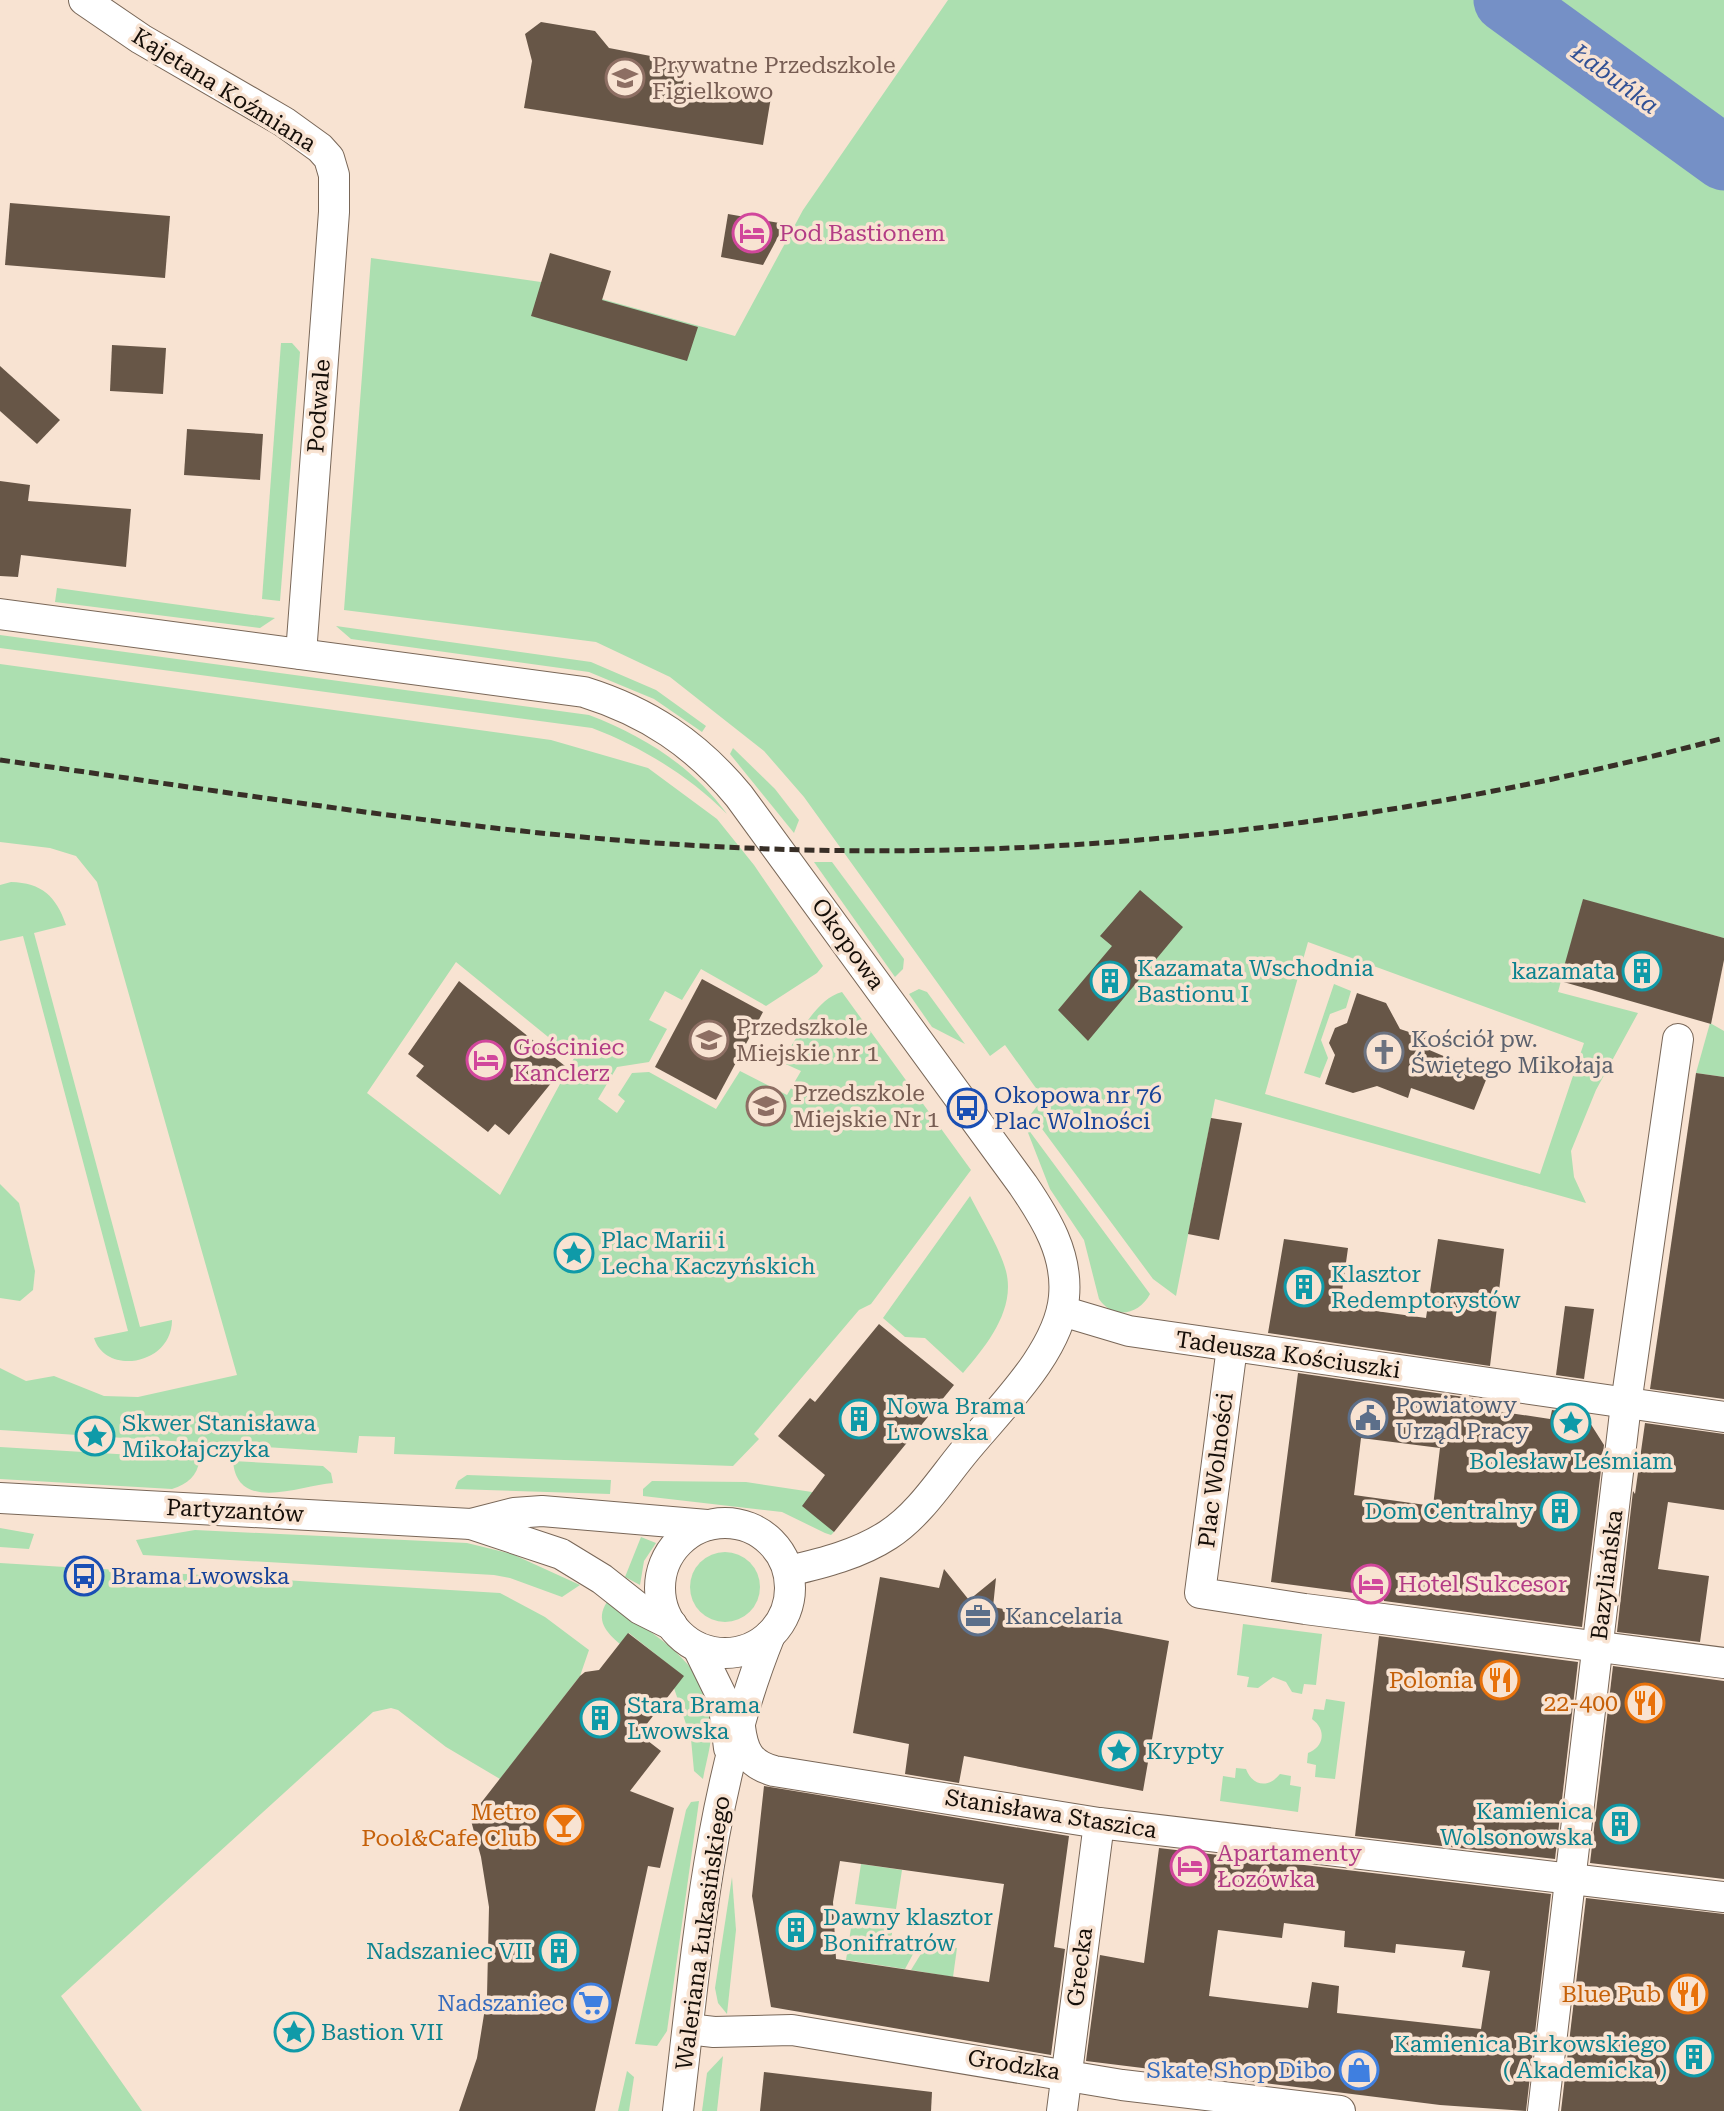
<svg xmlns="http://www.w3.org/2000/svg" width="1724" height="2111" viewBox="0 0 1724 2111" font-family="'Roboto Serif',serif">
	<style>
		.green { fill: #acdfb0; fill-rule: evenodd }
		.lines { fill: none; stroke-linecap: round; stroke-linejoin: round }
		.river { stroke: #7590c6; stroke-width: 65 }
		.building { fill: #675647; fill-rule: evenodd }
		.street-casing { stroke: #796758; stroke-width: 32 }
		.street { stroke: #fff; stroke-width: 30 }
		.rail { stroke: #382f27; stroke-width: 5; stroke-dasharray: 10 5; stroke-linecap: butt }
		.labels { text-anchor: middle; dominant-baseline: central; stroke-width: 7; stroke-linejoin: round; paint-order: stroke }
		.education-label { font-size: 23px; fill: #785e54; stroke: #f8e3d2; text-anchor: start }
		.street-label { font-size: 23px; fill: #150e08; stroke: #f8e3d2 }
		.hotel-label { font-size: 23px; fill: #b23c85; stroke: #f8e3d2; text-anchor: start }
		.culture-label { font-size: 23px; fill: #0d838f; stroke: #f8e3d2; text-anchor: start }
		.worship-label { font-size: 23px; fill: #5b616d; stroke: #f8e3d2; text-anchor: start }
		.transit-label { font-size: 23px; fill: #164399; stroke: #f8e3d2; text-anchor: start }
		.service-label { font-size: 23px; fill: #4e5e75; stroke: #f8e3d2; text-anchor: start }
		.food-label { font-size: 23px; fill: #c56008; stroke: #f8e3d2; text-anchor: end }
		.shop-label { font-size: 23px; fill: #366cbe; stroke: #f8e3d2; text-anchor: end }
		.water-label { font-size: 24px; font-style: italic; fill: #325195; stroke: #f8e3d2 }
	</style>
	<rect width="100%" height="100%" fill="#f8e3d2"/>
	<g class="green">
		<path d="M 948,0 L 1724,0 L 1724,938 L 1583,900 L 1558,992 L 1638,1013 L 1596,1090 L 1571,1151 L 1574,1177 L 1586,1203 L 1215,1099 L 1176,1296 L 1153,1279 L 1031,1114 L 1043,1098 L 1005,1045 L 990,1056 L 804,797 L 764,751 L 670,677 L 596,642 L 344,610 L 371,258 L 541,282 L 735,336 L 803,210 ZM 1308,942 L 1584,1043 L 1540,1174 L 1265,1094 Z"/>
		<polygon points="281,343 292,343 300,352 280,601 262,599"/>
		<polygon points="57,588 275,618 260,628 55,602"/>
		<polygon points="336,626 591,662 656,690 706,726 702,732 654,699 589,672 351,639"/>
		<path d="M 0,635 L 589,715 C 644,736 692,766 727,814 C 689,776 642,747 592,728 L 0,648 Z"/>
		<path d="M 0,664 L 551,740 L 648,768 L 717,819 L 754,865 L 823,966 L 817,973 L 766,1006 L 701,969 L 682,1000 L 665,991 L 649,1020 L 667,1029 L 649,1062 L 617,1067 L 598,1099 L 617,1113 L 625,1101 L 618,1095 L 632,1073 L 649,1072 L 716,1109 L 740,1071 L 787,1095 L 801,1071 L 781,1062 C 797,1039 815,999 842,992 L 971,1170 L 871,1304 L 859,1310 L 754,1434 L 759,1439 L 733,1466 L 394,1454 L 395,1437 L 359,1436 L 357,1453 L 0,1430 L 0,1368 L 26,1381 L 54,1376 L 104,1396 L 138,1397 L 237,1375 L 97,882 L 76,856 L 50,848 L 0,842 ZM 456,962 L 574,1058 L 500,1195 L 367,1093 Z"/>
		<polygon points="733,748 775,789 799,820 794,833 730,754"/>
		<polygon points="814,862 832,862 904,959 903,969 895,977"/>
		<path d="M 11,882 C 42,883 56,896 66,925 L 34,933 L 140,1327 L 172,1320 C 172,1365 106,1376 94,1338 L 128,1331 L 23,936 L 0,941 L 0,885 Z"/>
		<polygon points="1334,984 1351,991 1346,1008 1330,1014 1321,1040 1328,1058 1320,1078 1304,1073"/>
		<polygon points="919,989 927,992 965,1044 932,1027 909,994"/>
		<polygon points="1710,1023 1724,1031 1724,1077 1696,1073"/>
		<path d="M 1025,1125 L 1150,1294 C 1139,1315 1113,1320 1099,1299 L 1084,1240 L 1050,1189 Z"/>
		<polygon points="0,1184 19,1203 35,1271 33,1290 20,1301 0,1298"/>
		<path d="M 970,1196 C 981,1218 1000,1248 1006,1271 C 1016,1310 986,1346 963,1373 L 925,1338 L 905,1337 L 883,1318 Z"/>
		<path d="M 0,1447 L 200,1459 C 197,1476 188,1484 172,1489 L 0,1479 Z"/>
		<path d="M 233,1461 L 323,1466 L 331,1473 L 333,1483 C 301,1485 237,1514 233,1461 Z"/>
		<polygon points="467,1475 611,1480 610,1494 455,1489 458,1481"/>
		<polygon points="652,1481 746,1482 812,1492 834,1532 831,1535 825,1533 782,1512 643,1496 643,1489"/>
		<polygon points="0,1528 34,1534 29,1549 0,1547"/>
		<polygon points="195,1530 467,1543 512,1554 580,1585 562,1597 510,1578 494,1575 143,1555 136,1540"/>
		<polygon points="641,1537 656,1543 644,1561 640,1585 625,1577"/>
		<circle cx="725" cy="1587" r="35"/>
		<polygon points="0,1563 65,1567 65,1584 101,1586 102,1569 500,1593 545,1617 589,1650 580,1676 500,1779 446,1747 398,1710 391,1708 373,1712 61,1996 142,2111 0,2111"/>
		<path d="M 607,1602 C 651,1633 712,1664 712,1725 C 712,1743 706,1762 703,1779 L 694,1771 L 691,1739 L 674,1688 L 683,1676 L 629,1633 L 620,1644 C 606,1632 595,1620 607,1602 Z"/>
		<polygon points="1243,1624 1322,1634 1316,1685 1304,1684 1302,1694 1292,1692 1286,1682 1273,1677 1258,1688 1247,1687 1249,1677 1237,1675"/>
		<path d="M 1326,1699 L 1345,1702 L 1335,1779 L 1315,1777 L 1316,1765 L 1307,1763 L 1308,1753 C 1324,1747 1327,1730 1312,1719 L 1314,1709 L 1324,1710 Z"/>
		<path d="M 1236,1768 L 1246,1769 C 1253,1787 1269,1788 1280,1774 L 1291,1776 L 1290,1785 L 1301,1787 L 1298,1812 L 1220,1801 L 1223,1776 L 1235,1778 Z"/>
		<polygon points="699,1801 667,2031 657,2046 635,2044 686,1810 691,1802"/>
		<polygon points="861,1864 902,1870 896,1909 855,1904"/>
		<polygon points="732,1877 736,1930 727,2014 718,2003 715,1988"/>
		<polygon points="853,1915 894,1922 891,1939 919,1943 905,1969 846,1960"/>
		<polygon points="927,1944 957,1948 953,1977 911,1970"/>
		<polygon points="723,2056 717,2111 702,2111 707,2073"/>
		<polygon points="627,2071 634,2077 629,2111 618,2111"/>
	</g>
	<g class="lines">
		<polyline class="river" points="1506,0 1724,158"/>
	</g>
	<g class="building">
		<polygon points="541,22 595,31 609,48 687,63 683,84 771,97 763,145 524,108 532,61 525,34"/>
		<polygon points="10,203 170,216 165,278 5,265"/>
		<polygon points="728,214 785,224 763,265 721,257"/>
		<polygon points="550,253 611,271 602,300 698,327 687,361 531,316"/>
		<polygon points="112,345 166,348 163,394 110,391"/>
		<polygon points="0,366 60,420 37,444 0,411"/>
		<polygon points="187,429 263,434 260,480 184,475"/>
		<polygon points="0,481 30,485 28,501 131,509 126,567 21,555 18,577 0,576"/>
		<polygon points="1140,890 1183,927 1088,1041 1058,1010 1112,946 1100,936"/>
		<polygon points="1583,899 1724,938 1724,960 1711,1024 1560,981"/>
		<polygon points="702,979 763,1012 716,1100 655,1067"/>
		<polygon points="459,981 565,1066 509,1135 495,1124 488,1132 416,1076 424,1066 408,1054"/>
		<polygon points="1357,993 1386,1003 1400,1029 1430,1039 1427,1049 1488,1075 1474,1110 1411,1088 1408,1098 1377,1086 1353,1093 1325,1084 1335,1055 1329,1043 1335,1028 1347,1023"/>
		<polygon points="1696,1073 1724,1077 1724,1399 1650,1389"/>
		<polygon points="1211,1118 1242,1123 1219,1240 1188,1234"/>
		<polygon points="1284,1239 1348,1248 1340,1306 1426,1318 1438,1239 1504,1249 1490,1366 1268,1333"/>
		<polygon points="1565,1306 1594,1309 1584,1379 1556,1375"/>
		<polygon points="879,1324 954,1385 834,1532 802,1506 825,1475 778,1436 810,1398 815,1402"/>
		<path d="M 1298,1373 L 1485,1400 L 1483,1409 L 1550,1419 L 1552,1410 L 1585,1415 L 1604,1445 L 1582,1627 L 1384,1601 L 1384,1597 L 1271,1582 ZM 1361,1438 L 1440,1448 L 1433,1506 L 1354,1495 Z"/>
		<polygon points="1645,1423 1724,1434 1724,1510 1668,1502 1658,1569 1709,1576 1700,1642 1617,1632 1633,1491 1635,1494"/>
		<polygon points="944,1569 969,1600 996,1578 993,1607 1169,1641 1143,1791 964,1756 959,1783 905,1774 909,1744 853,1733 880,1577 939,1588"/>
		<polygon points="628,1633 684,1676 639,1734 661,1751 630,1791 674,1808 660,1868 648,1866 595,2111 459,2111 477,2058 487,1996 489,1907 481,1857 470,1817 580,1676 585,1672 599,1670"/>
		<polygon points="1379,1636 1578,1662 1555,1859 1355,1836"/>
		<polygon points="1613,1666 1724,1681 1724,1879 1590,1863"/>
		<path d="M 764,1786 L 1069,1836 L 1054,1947 L 1065,1949 L 1051,2055 L 771,2007 L 752,1896 ZM 840,1861 L 1004,1884 L 989,1982 L 836,1959 L 833,1902 Z"/>
		<path d="M 1159,1848 L 1551,1894 L 1526,2111 L 1440,2105 L 1086,2061 L 1100,1955 L 1144,1963 ZM 1284,1923 L 1345,1931 L 1344,1947 L 1395,1953 L 1396,1944 L 1465,1951 L 1462,1967 L 1490,1971 L 1481,2029 L 1337,2013 L 1339,1986 L 1312,1982 L 1308,2008 L 1209,1996 L 1218,1930 L 1282,1938 Z"/>
		<polygon points="1586,1898 1724,1914 1724,2111 1561,2111"/>
		<polygon points="764,2072 932,2092 931,2111 760,2111"/>
	</g>
	<g class="lines">
		<defs>
			<g id="street">
				<polyline points="84,0 141,39 284,122 320,148 329,158 334,175 334,212 301,654"/>
				<path d="M 0,614 L 584,692 C 648,712 696,744 739,796 L 1023,1185 C 1046,1219 1068,1254 1064,1297 C 1059,1353 998,1410 964,1452 C 941,1480 919,1515 888,1535 C 859,1554 823,1563 789,1571"/>
				<polyline points="1062,1311 1129,1331 1724,1417"/>
				<polyline points="1232,1347 1200,1593 1305,1609 1724,1663"/>
				<polyline points="0,1498 471,1524 561,1554 602,1579 640,1609 672,1625"/>
				<circle cx="725" cy="1588" r="65"/>
				<polyline points="471,1524 514,1513 542,1511 707,1525"/>
				<polyline points="698,1648 723,1699 729,1748"/>
				<path d="M 740,1727 C 743,1751 749,1764 774,1771 L 1099,1823 L 1724,1897"/>
				<polyline points="688,2029 714,2032 792,2030 1122,2085 1340,2111"/>
				<path d="M 678,2111 C 697,1952 709,1785 770,1635"/>
				<polyline points="1062,2111 1099,1823"/>
				<polyline points="1543,2111 1626,1404 1678,1039"/>
			</g>
		</defs>
		<use href="#street" class="street-casing"/>
		<use href="#street" class="street"/>
		<path class="rail" d="M 0,760 C 248,794 497,838 746,848 C 1077,862 1405,823 1724,738"/>
	</g>
	<defs>
		<symbol id="school-ring" viewBox="-11 -11 22 22"><circle r="9.5" fill="#f8e3d2" stroke="#8d6e63" stroke-width="1.5"/><path d="M0-5L7-2L0 1L-7-2ZM-4 1L0 2.5L4 1V4Q0 6-4 4Z" fill="#8d6e63"/></symbol>
		<symbol id="hotel-ring" viewBox="-11 -11 22 22"><circle r="9.5" fill="#f8e3d2" stroke="#d1479c" stroke-width="1.5"/><path d="M-6-4.5h1.5V1H6V5H4.5V3h-9V5H-6ZM-4 0a1.8 1.8 0 1 1 3.6 0ZM.5 0V-2.5h3Q6-2.5 6 0Z" fill="#d1479c"/></symbol>
		<symbol id="building-ring" viewBox="-11 -11 22 22"><circle r="9.5" fill="#f8e3d2" stroke="#0f9aa8" stroke-width="1.5"/><path d="M-4-6H4V6H1V3H-1V6H-4ZM-2.5-4.3h1.7v1.8h-1.7ZM.8-4.3h1.7v1.8H.8ZM-2.5-1h1.7V.8h-1.7ZM.8-1h1.7V.8H.8Z" fill="#0f9aa8"/></symbol>
		<symbol id="church-ring" viewBox="-11 -11 22 22"><circle r="9.5" fill="#f8e3d2" stroke="#6b7280" stroke-width="1.5"/><path d="M-1.2-6h2.4v3.5h3.3v2.4h-3.3V6h-2.4V-.1h-3.3v-2.4h3.3Z" fill="#6b7280"/></symbol>
		<symbol id="bus-ring" viewBox="-11 -11 22 22"><circle r="9.5" fill="#f8e3d2" stroke="#1a4fb4" stroke-width="1.5"/><path d="M-5-6H5V4H4V6H2V4H-2V6H-4V4H-5ZM-3.5-4V0h7V-4ZM-3.5 1.2v1.5H-2V1.2ZM2 1.2v1.5H3.5V1.2Z" fill="#1a4fb4"/></symbol>
		<symbol id="sight-ring" viewBox="-11 -11 22 22"><circle r="9.5" fill="#f8e3d2" stroke="#0f9aa8" stroke-width="1.5"/><path d="M0-6L1.8-2.2L6-1.7L2.9 1.2L3.7 5.4L0 3.3L-3.7 5.4L-2.9 1.2L-6-1.7L-1.8-2.2Z" fill="#0f9aa8"/></symbol>
		<symbol id="civic-ring" viewBox="-11 -11 22 22"><circle r="9.5" fill="#f8e3d2" stroke="#5c6f8a" stroke-width="1.5"/><path d="M-.6-6.5H3V-4.5H.6V-3L4-1V1h2V6H-6V1h2V-1L-.6-3ZM-1.2 2.5V6h2.4V2.5Z" fill="#5c6f8a"/></symbol>
		<symbol id="office-ring" viewBox="-11 -11 22 22"><circle r="9.5" fill="#f8e3d2" stroke="#5c6f8a" stroke-width="1.5"/><path d="M-6-3h4V-5.5h4V-3h4V5H-6ZM-1-4.5V-3h2v-1.5ZM-6 0V1H6V0Z" fill="#5c6f8a"/></symbol>
		<symbol id="restaurant-ring" viewBox="-11 -11 22 22"><circle r="9.5" fill="#f8e3d2" stroke="#e8710a" stroke-width="1.5"/><path d="M-5-6h1v4h1v-4h1v4h1v-4h1v5L-1.5 .5V6h-2V.5L-5-1ZM5-6V6H3V1.5H1.5Q1.5-4 5-6Z" fill="#e8710a"/></symbol>
		<symbol id="bar-ring" viewBox="-11 -11 22 22"><circle r="9.5" fill="#f8e3d2" stroke="#e8710a" stroke-width="1.5"/><path d="M-6-5H6L.8 .8V4.5H3.5V6h-7V4.5H-.8V.8Z" fill="#e8710a"/></symbol>
		<symbol id="supermarket-ring" viewBox="-11 -11 22 22"><circle r="9.5" fill="#f8e3d2" stroke="#3f7fe0" stroke-width="1.5"/><path d="M-6-5.5h2.5l.6 2H6L4.5 2H-2.5L-4.4-4H-6ZM-1.5 3.2a1.3 1.3 0 1 0 .1 0ZM3 3.2a1.3 1.3 0 1 0 .1 0Z" fill="#3f7fe0"/></symbol>
		<symbol id="shop-ring" viewBox="-11 -11 22 22"><circle r="9.5" fill="#f8e3d2" stroke="#3f7fe0" stroke-width="1.5"/><path d="M-5-2.5h2.3a2.7 3.5 0 0 1 5.4 0H5L5.5 6h-11ZM-1.5-2.5h3a1.5 2.3 0 0 0-3 0Z" fill="#3f7fe0"/></symbol>
	</defs>
	<g fill-rule="evenodd">
		<use href="#school-ring" x="603" y="56" width="44" height="44"/>
		<use href="#hotel-ring" x="730" y="211" width="44" height="44"/>
		<use href="#building-ring" x="1620" y="949" width="44" height="44"/>
		<use href="#building-ring" x="1088" y="959" width="44" height="44"/>
		<use href="#school-ring" x="687" y="1018" width="44" height="44"/>
		<use href="#church-ring" x="1362" y="1030" width="44" height="44"/>
		<use href="#hotel-ring" x="464" y="1038" width="44" height="44"/>
		<use href="#school-ring" x="744" y="1084" width="44" height="44"/>
		<use href="#bus-ring" x="945" y="1086" width="44" height="44"/>
		<use href="#sight-ring" x="552" y="1231" width="44" height="44"/>
		<use href="#building-ring" x="1282" y="1265" width="44" height="44"/>
		<use href="#civic-ring" x="1346" y="1396" width="44" height="44"/>
		<use href="#building-ring" x="837" y="1397" width="44" height="44"/>
		<use href="#sight-ring" x="1549" y="1401" width="44" height="44"/>
		<use href="#sight-ring" x="73" y="1414" width="44" height="44"/>
		<use href="#building-ring" x="1538" y="1489" width="44" height="44"/>
		<use href="#bus-ring" x="62" y="1554" width="44" height="44"/>
		<use href="#hotel-ring" x="1349" y="1562" width="44" height="44"/>
		<use href="#office-ring" x="956" y="1594" width="44" height="44"/>
		<use href="#restaurant-ring" x="1478" y="1658" width="44" height="44"/>
		<use href="#restaurant-ring" x="1623" y="1681" width="44" height="44"/>
		<use href="#building-ring" x="578" y="1696" width="44" height="44"/>
		<use href="#sight-ring" x="1097" y="1729" width="44" height="44"/>
		<use href="#building-ring" x="1598" y="1802" width="44" height="44"/>
		<use href="#bar-ring" x="542" y="1803" width="44" height="44"/>
		<use href="#hotel-ring" x="1168" y="1844" width="44" height="44"/>
		<use href="#building-ring" x="774" y="1908" width="44" height="44"/>
		<use href="#building-ring" x="537" y="1929" width="44" height="44"/>
		<use href="#restaurant-ring" x="1666" y="1972" width="44" height="44"/>
		<use href="#supermarket-ring" x="569" y="1981" width="44" height="44"/>
		<use href="#sight-ring" x="272" y="2010" width="44" height="44"/>
		<use href="#building-ring" x="1672" y="2035" width="44" height="44"/>
		<use href="#shop-ring" x="1337" y="2048" width="44" height="44"/>
	</g>
	<g class="labels">
		<g class="education-label">
			<text x="652" y="65">Prywatne Przedszkole<tspan x="652" dy="26">Figielkowo</tspan></text>
			<text x="736" y="1027">Przedszkole<tspan x="736" dy="26">Miejskie nr 1</tspan></text>
			<text x="793" y="1093">Przedszkole<tspan x="793" dy="26">Miejskie Nr 1</tspan></text>
		</g>
		<g class="street-label">
			<text transform="translate(224 90) rotate(32)">Kajetana Koźmiana</text>
			<text transform="translate(319 406) rotate(-86)">Podwale</text>
			<text transform="translate(848 944) rotate(54)">Okopowa</text>
			<text transform="translate(1288 1355) rotate(8)">Tadeusza Kościuszki</text>
			<text transform="translate(1216 1470) rotate(-83)">Plac Wolności</text>
			<text transform="translate(235 1511) rotate(3)">Partyzantów</text>
			<text transform="translate(1607 1575) rotate(-83)">Bazyliańska</text>
			<text transform="translate(1051 1814) rotate(9)">Stanisława Staszica</text>
			<text transform="translate(703 1933) rotate(-82)">Waleriana Łukasińskiego</text>
			<text transform="translate(1080 1967) rotate(-83)">Grecka</text>
			<text transform="translate(1014 2065) rotate(9)">Grodzka</text>
		</g>
		<g class="hotel-label">
			<text x="779" y="233">Pod Bastionem</text>
			<text x="513" y="1047">Gościniec<tspan x="513" dy="26">Kanclerz</tspan></text>
			<text x="1398" y="1584">Hotel Sukcesor</text>
			<text x="1217" y="1853">Apartamenty<tspan x="1217" dy="26">Łozówka</tspan></text>
		</g>
		<g class="culture-label">
			<text x="1137" y="968">Kazamata Wschodnia<tspan x="1137" dy="26">Bastionu I</tspan></text>
			<text x="1615" y="971" text-anchor="end">kazamata</text>
			<text x="601" y="1240">Plac Marii i<tspan x="601" dy="26">Lecha Kaczyńskich</tspan></text>
			<text x="1331" y="1274">Klasztor<tspan x="1331" dy="26">Redemptorystów</tspan></text>
			<text x="886" y="1406">Nowa Brama<tspan x="886" dy="26">Lwowska</tspan></text>
			<text x="122" y="1423">Skwer Stanisława<tspan x="122" dy="26">Mikołajczyka</tspan></text>
			<text x="1571" y="1461" text-anchor="middle">Bolesław Leśmiam</text>
			<text x="1533" y="1511" text-anchor="end">Dom Centralny</text>
			<text x="627" y="1705">Stara Brama<tspan x="627" dy="26">Lwowska</tspan></text>
			<text x="1146" y="1751">Krypty</text>
			<text x="1593" y="1811" text-anchor="end">Kamienica<tspan x="1593" dy="26">Wolsonowska</tspan></text>
			<text x="823" y="1917">Dawny klasztor<tspan x="823" dy="26">Bonifratrów</tspan></text>
			<text x="532" y="1951" text-anchor="end">Nadszaniec VII</text>
			<text x="321" y="2032">Bastion VII</text>
			<text x="1667" y="2044" text-anchor="end">Kamienica Birkowskiego<tspan x="1667" dy="26">( Akademicka )</tspan></text>
		</g>
		<g class="worship-label">
			<text x="1411" y="1039">Kościół pw.<tspan x="1411" dy="26">Świętego Mikołaja</tspan></text>
		</g>
		<g class="transit-label">
			<text x="994" y="1095">Okopowa nr 76<tspan x="994" dy="26">Plac Wolności</tspan></text>
			<text x="111" y="1576">Brama Lwowska</text>
		</g>
		<g class="service-label">
			<text x="1395" y="1405">Powiatowy<tspan x="1395" dy="26">Urząd Pracy</tspan></text>
			<text x="1005" y="1616">Kancelaria</text>
		</g>
		<g class="food-label">
			<text x="1473" y="1680">Polonia</text>
			<text x="1618" y="1703">22-400</text>
			<text x="537" y="1812">Metro<tspan x="537" dy="26">Pool&amp;Cafe Club</tspan></text>
			<text x="1661" y="1994">Blue Pub</text>
		</g>
		<g class="shop-label">
			<text x="564" y="2003">Nadszaniec</text>
			<text x="1332" y="2070">Skate Shop Dibo</text>
		</g>
		<g class="water-label">
			<text transform="translate(1615 79) rotate(36)">Łabuńka</text>
		</g>
	</g>
</svg>
